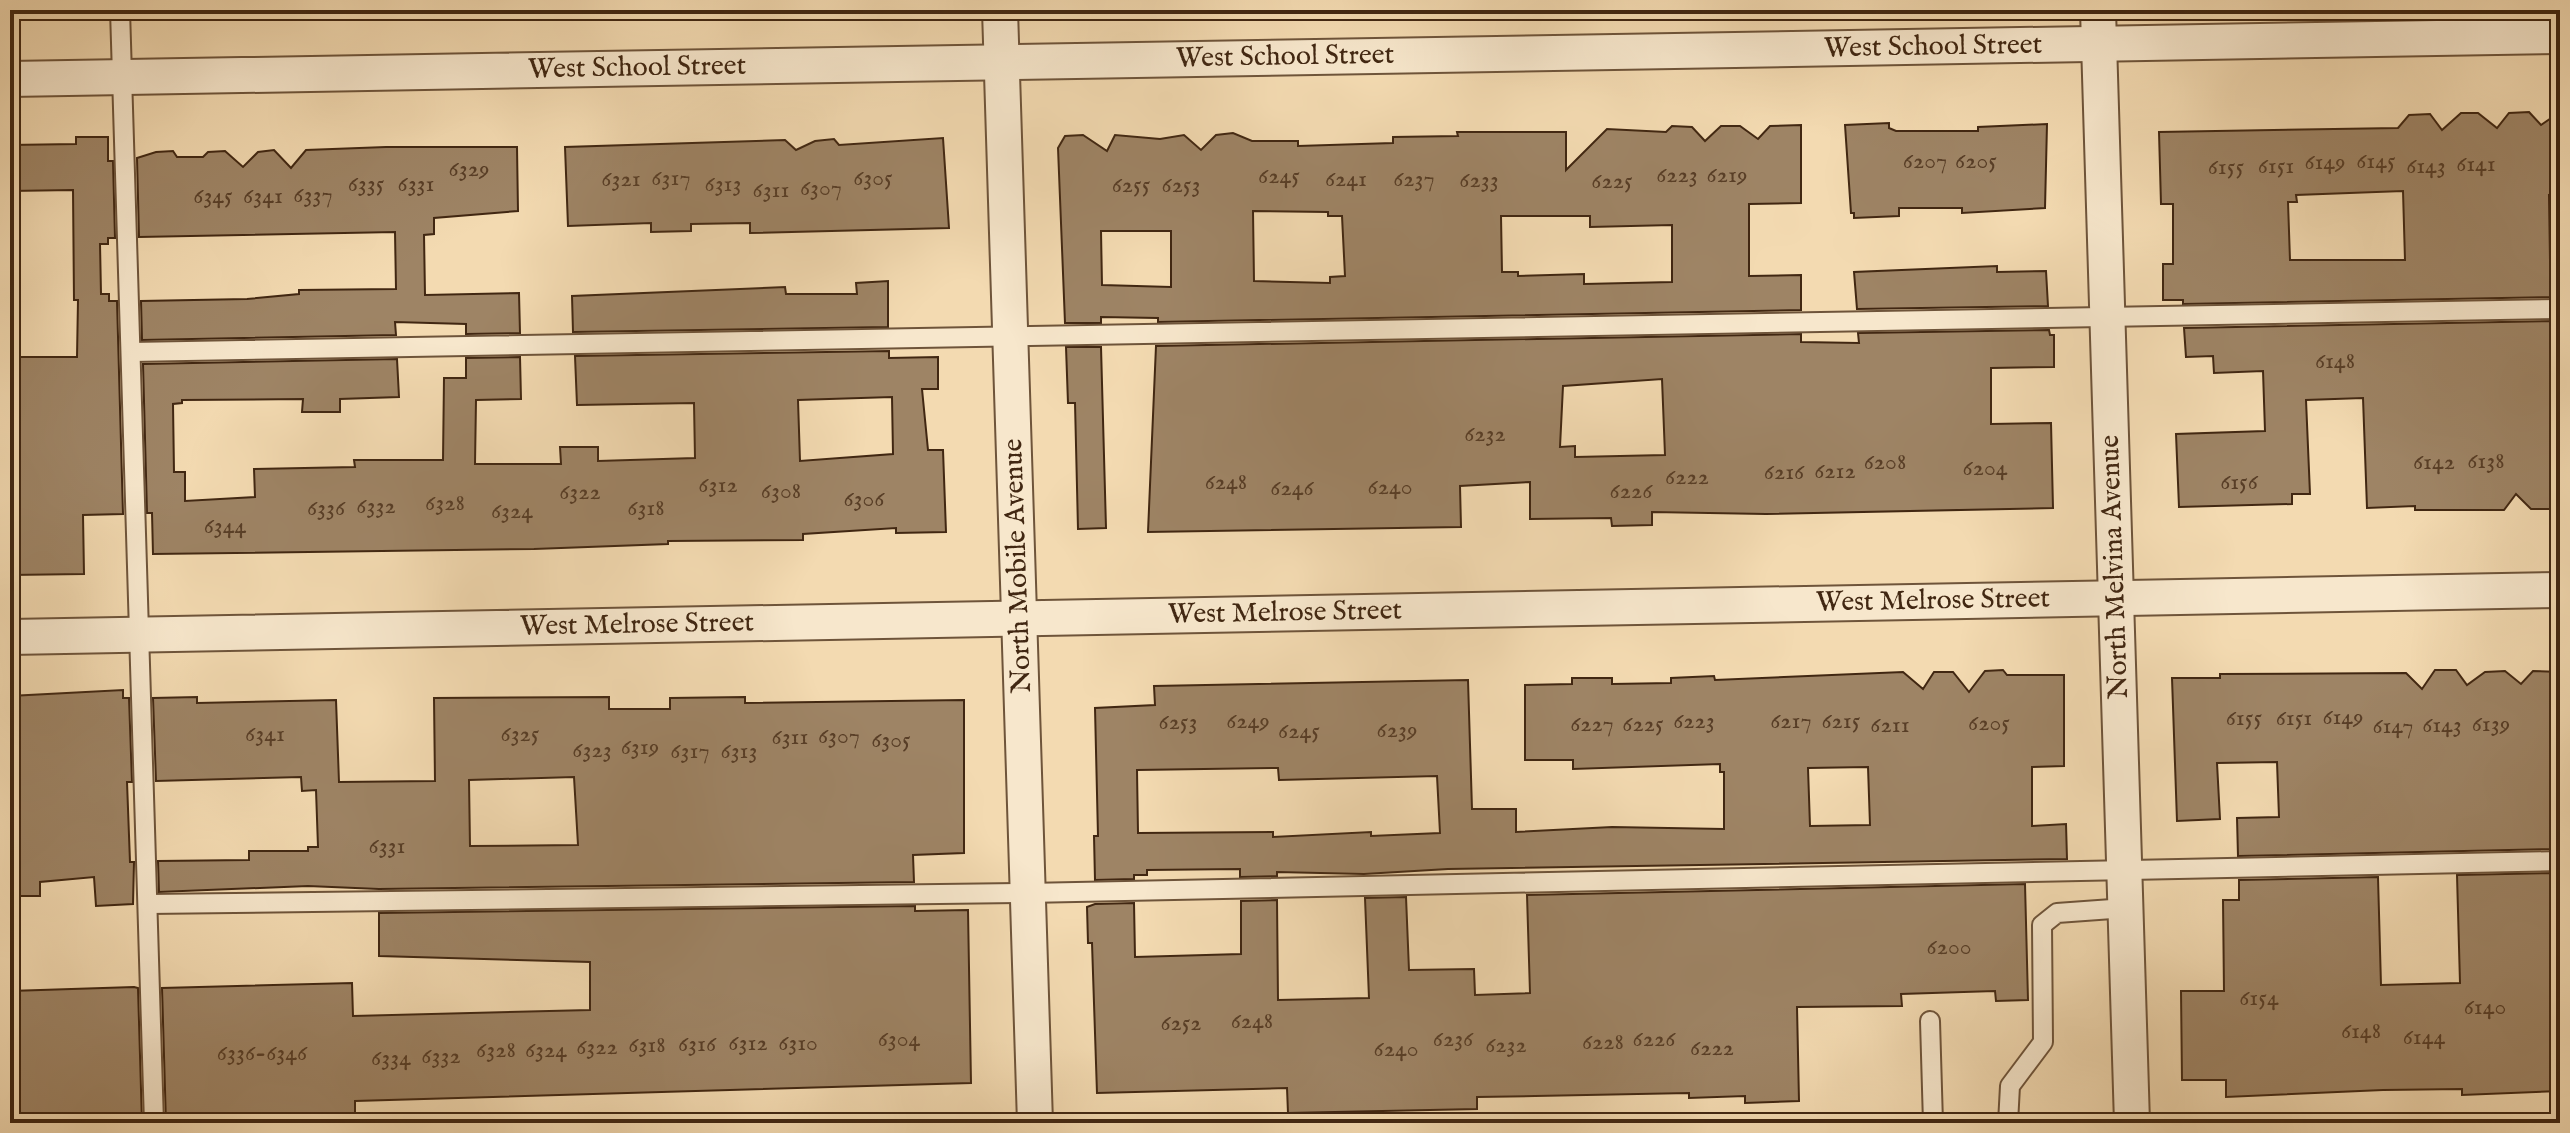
<svg xmlns="http://www.w3.org/2000/svg" width="2570" height="1133" viewBox="0 0 2570 1133" font-family="'IM FELL English',serif">
	<style>
		.building { fill: #9e8465; stroke: #412712; stroke-width: 2; fill-rule: evenodd }
		.lines { fill: none; stroke-linecap: round; stroke-linejoin: round }
		.service-casing { stroke: #6e543a; stroke-width: 22 }
		.minor-casing { stroke: #6e543a; stroke-width: 38 }
		.service { stroke: #f7e7cc; stroke-width: 18 }
		.minor { stroke: #f7e7cc; stroke-width: 34 }
		.labels { text-anchor: middle; dominant-baseline: central; stroke-width: 6; stroke-linejoin: round; paint-order: stroke }
		.number-label { font-size: 24px; fill: #583e27 }
		.street-label { font-size: 28px; fill: #412712; stroke: #f7e7cc }
	</style>
	<rect width="100%" height="100%" fill="#f3dab1"/>
	<filter id="stains"><feTurbulence type="fractalNoise" baseFrequency=".0025" numOctaves="4"/><feColorMatrix values="0 0 0 0 .2 0 0 0 0 .09 0 0 0 0 .02 0 0 0 .5 -.17"/></filter>
	<radialGradient id="worn" r=".72"><stop offset=".6" stop-color="#630" stop-opacity="0"/><stop offset="1" stop-color="#630" stop-opacity=".3"/></radialGradient>
	<g class="building">
		<path d="M 2529,112 L 2541,125 L 2560,112 L 2560,194 L 2549,195 L 2550,260 L 2560,260 L 2560,297 L 2183,304 L 2183,300 L 2163,300 L 2163,264 L 2173,264 L 2173,204 L 2161,204 L 2159,132 L 2398,128 L 2409,115 L 2430,114 L 2442,130 L 2461,113 L 2478,113 L 2497,128 L 2509,113 ZM 2403,191 L 2405,260 L 2290,260 L 2288,202 L 2297,202 L 2296,195 Z"/>
		<polygon points="1889,123 1889,128 1896,131 1978,131 1978,127 2047,124 2045,208 1962,213 1962,208 1899,208 1899,216 1854,218 1854,213 1851,213 1845,125"/>
		<path d="M 1801,125 L 1801,203 L 1749,204 L 1749,276 L 1801,275 L 1801,310 L 1158,322 L 1158,318 L 1101,317 L 1101,323 L 1065,323 L 1058,148 L 1065,136 L 1083,135 L 1107,151 L 1115,135 L 1160,139 L 1184,135 L 1201,150 L 1216,135 L 1233,133 L 1252,141 L 1298,141 L 1298,146 L 1393,143 L 1393,137 L 1458,136 L 1457,132 L 1566,132 L 1566,170 L 1607,129 L 1666,132 L 1672,126 L 1692,127 L 1705,141 L 1721,126 L 1740,126 L 1758,139 L 1770,126 ZM 1253,211 L 1328,212 L 1328,216 L 1342,216 L 1345,276 L 1330,277 L 1330,283 L 1254,281 ZM 1501,216 L 1590,216 L 1590,227 L 1672,225 L 1672,282 L 1584,284 L 1584,274 L 1518,276 L 1518,272 L 1502,272 ZM 1101,231 L 1171,231 L 1171,287 L 1102,285 Z"/>
		<polygon points="76,137 108,137 108,161 113,161 115,238 108,238 108,244 100,244 101,294 109,294 109,301 117,301 123,514 83,515 84,574 10,575 10,357 77,357 78,300 74,300 73,190 10,191 10,145 76,144"/>
		<polygon points="943,138 949,228 750,233 750,223 691,224 691,231 651,232 651,223 568,226 565,147 785,140 796,150 815,141 834,139 839,145"/>
		<polygon points="386,147 517,147 518,211 434,218 434,234 424,235 425,295 519,293 520,333 466,334 466,324 395,322 396,335 142,340 141,301 247,299 299,294 299,290 396,289 395,232 139,237 137,158 156,152 173,151 177,157 203,157 208,152 225,151 243,167 258,152 274,150 291,168 306,150"/>
		<polygon points="1997,266 1997,272 2046,271 2048,306 1857,309 1854,272"/>
		<polygon points="888,281 888,327 573,332 572,296 785,287 786,294 857,294 856,283"/>
		<polygon points="2560,321 2560,399 2555,399 2558,509 2531,509 2516,494 2504,510 2415,510 2415,506 2367,508 2363,398 2306,400 2310,494 2292,494 2292,504 2179,507 2176,434 2265,431 2263,371 2214,373 2213,356 2186,357 2184,328"/>
		<path d="M 2049,330 L 2050,335 L 2054,335 L 2054,367 L 1991,368 L 1991,424 L 2051,423 L 2053,508 L 1766,514 L 1652,512 L 1652,525 L 1612,526 L 1611,518 L 1530,519 L 1530,482 L 1460,486 L 1461,527 L 1148,532 L 1156,346 L 1801,334 L 1801,342 L 1859,343 L 1858,333 ZM 1662,379 L 1665,455 L 1575,457 L 1575,446 L 1560,447 L 1563,386 Z"/>
		<polygon points="1066,347 1101,347 1106,528 1078,529 1075,403 1068,403"/>
		<path d="M 889,351 L 889,358 L 938,357 L 938,389 L 922,389 L 928,450 L 943,450 L 946,532 L 896,533 L 896,528 L 803,534 L 803,540 L 668,541 L 668,544 L 534,549 L 153,554 L 152,513 L 147,513 L 143,364 L 397,359 L 399,397 L 340,399 L 340,412 L 302,412 L 303,399 L 182,400 L 182,403 L 173,404 L 174,472 L 185,472 L 185,501 L 255,497 L 254,469 L 355,467 L 354,460 L 443,460 L 444,378 L 466,378 L 466,358 L 520,357 L 521,399 L 476,400 L 475,464 L 561,464 L 560,447 L 598,447 L 598,461 L 695,458 L 694,403 L 577,405 L 575,356 ZM 892,397 L 893,454 L 800,461 L 798,400 Z"/>
		<path d="M 2003,670 L 2007,675 L 2064,675 L 2064,766 L 2032,767 L 2032,826 L 2066,824 L 2067,859 L 1448,869 L 1364,874 L 1277,872 L 1277,876 L 1240,877 L 1240,869 L 1147,870 L 1147,875 L 1134,875 L 1134,879 L 1095,880 L 1094,836 L 1098,836 L 1095,708 L 1155,705 L 1154,686 L 1468,680 L 1472,809 L 1516,809 L 1516,832 L 1612,827 L 1724,829 L 1724,772 L 1720,772 L 1720,764 L 1573,769 L 1573,760 L 1525,760 L 1525,685 L 1572,684 L 1572,678 L 1612,678 L 1612,684 L 1671,683 L 1671,678 L 1714,676 L 1715,680 L 1903,672 L 1923,689 L 1934,672 L 1953,672 L 1969,692 L 1985,671 ZM 1868,767 L 1870,825 L 1810,826 L 1808,768 ZM 1278,768 L 1279,780 L 1437,776 L 1440,833 L 1371,836 L 1371,832 L 1273,837 L 1273,832 L 1138,833 L 1137,770 Z"/>
		<polygon points="2435,670 2456,670 2467,685 2485,672 2505,671 2521,684 2533,671 2560,672 2557,849 2238,856 2237,818 2279,817 2277,762 2217,763 2220,819 2177,821 2172,678 2220,678 2220,674 2406,673 2422,689"/>
		<polygon points="123,690 123,698 129,698 132,782 127,782 130,862 134,862 133,904 96,906 94,877 40,882 40,896 10,896 10,696"/>
		<path d="M 197,697 L 197,703 L 336,700 L 339,782 L 435,781 L 434,698 L 609,697 L 609,709 L 670,709 L 670,698 L 745,697 L 745,703 L 964,700 L 964,853 L 913,855 L 914,882 L 379,889 L 308,886 L 159,892 L 158,861 L 249,860 L 249,851 L 308,851 L 308,847 L 318,847 L 316,790 L 302,791 L 301,777 L 156,781 L 153,698 ZM 574,777 L 578,845 L 470,846 L 469,780 Z"/>
		<polygon points="2558,873 2560,1091 2462,1095 2462,1089 2383,1090 2226,1097 2226,1080 2182,1080 2181,991 2224,991 2223,900 2239,900 2239,880 2378,877 2381,985 2460,983 2457,875"/>
		<polygon points="2025,884 2028,1000 1996,1001 1995,991 1901,994 1902,1006 1797,1007 1799,1101 1745,1103 1745,1096 1689,1098 1689,1093 1535,1096 1477,1097 1477,1109 1288,1113 1287,1088 1097,1093 1092,943 1088,943 1087,907 1095,904 1134,903 1135,957 1241,954 1241,901 1277,900 1278,1000 1369,998 1365,898 1406,897 1409,970 1474,969 1475,995 1530,993 1527,895"/>
		<polygon points="915,906 915,911 968,910 971,1083 355,1101 355,1119 166,1123 162,988 352,983 353,1016 590,1010 590,962 379,956 379,913"/>
		<polygon points="134,987 138,988 142,1123 10,1123 10,991"/>
	</g>
	<g class="lines">
		<defs>
			<g id="service">
				<polyline points="120,10 154,1123"/>
				<polyline points="131,352 2560,309"/>
				<polyline points="148,904 1027,893 2560,861"/>
				<polyline points="1930,1021 1933,1123"/>
				<polyline points="2008,1123 2010,1086 2043,1042 2042,925 2057,913 2126,908"/>
			</g>
			<g id="minor">
				<polyline points="1000,10 1035,1123"/>
				<polyline points="2098,10 2132,1123"/>
				<polyline points="10,79 2560,36"/>
				<polyline points="10,637 2560,590"/>
			</g>
		</defs>
		<use href="#service" class="service-casing"/>
		<use href="#minor" class="minor-casing"/>
		<use href="#service" class="service"/>
		<use href="#minor" class="minor"/>
	</g>
	<g class="labels">
		<g class="number-label">
			<text x="1925" y="161">6207</text>
			<text x="1976" y="161">6205</text>
			<text x="2376" y="161">6145</text>
			<text x="2325" y="162">6149</text>
			<text x="2476" y="164">6141</text>
			<text x="2276" y="166">6151</text>
			<text x="2426" y="166">6143</text>
			<text x="2226" y="167">6155</text>
			<text x="469" y="169">6329</text>
			<text x="1677" y="175">6223</text>
			<text x="1727" y="175">6219</text>
			<text x="1279" y="176">6245</text>
			<text x="671" y="178">6317</text>
			<text x="873" y="178">6305</text>
			<text x="621" y="179">6321</text>
			<text x="1346" y="179">6241</text>
			<text x="1414" y="179">6237</text>
			<text x="1479" y="180">6233</text>
			<text x="1612" y="181">6225</text>
			<text x="366" y="184">6335</text>
			<text x="416" y="184">6331</text>
			<text x="723" y="184">6313</text>
			<text x="1131" y="185">6255</text>
			<text x="1181" y="185">6253</text>
			<text x="821" y="188">6307</text>
			<text x="771" y="190">6311</text>
			<text x="313" y="195">6337</text>
			<text x="213" y="196">6345</text>
			<text x="263" y="196">6341</text>
			<text x="2335" y="361">6148</text>
			<text x="1485" y="434">6232</text>
			<text x="2486" y="461">6138</text>
			<text x="1885" y="462">6208</text>
			<text x="2434" y="462">6142</text>
			<text x="1985" y="468">6204</text>
			<text x="1835" y="471">6212</text>
			<text x="1784" y="472">6216</text>
			<text x="1687" y="477">6222</text>
			<text x="1226" y="482">6248</text>
			<text x="2239" y="482">6156</text>
			<text x="718" y="485">6312</text>
			<text x="1390" y="487">6240</text>
			<text x="1292" y="488">6246</text>
			<text x="781" y="491">6308</text>
			<text x="1631" y="491">6226</text>
			<text x="580" y="492">6322</text>
			<text x="864" y="499">6306</text>
			<text x="445" y="503">6328</text>
			<text x="376" y="506">6332</text>
			<text x="326" y="508">6336</text>
			<text x="646" y="508">6318</text>
			<text x="512" y="511">6324</text>
			<text x="225" y="526">6344</text>
			<text x="2343" y="717">6149</text>
			<text x="2244" y="718">6155</text>
			<text x="2294" y="718">6151</text>
			<text x="1248" y="721">6249</text>
			<text x="1694" y="721">6223</text>
			<text x="1791" y="721">6217</text>
			<text x="1841" y="721">6215</text>
			<text x="1178" y="722">6253</text>
			<text x="1989" y="723">6205</text>
			<text x="1592" y="724">6227</text>
			<text x="1643" y="724">6225</text>
			<text x="2491" y="724">6139</text>
			<text x="1890" y="725">6211</text>
			<text x="2442" y="725">6143</text>
			<text x="2393" y="726">6147</text>
			<text x="1397" y="730">6239</text>
			<text x="1299" y="731">6245</text>
			<text x="265" y="734">6341</text>
			<text x="520" y="734">6325</text>
			<text x="839" y="736">6307</text>
			<text x="790" y="737">6311</text>
			<text x="891" y="740">6305</text>
			<text x="640" y="747">6319</text>
			<text x="592" y="750">6323</text>
			<text x="690" y="751">6317</text>
			<text x="739" y="751">6313</text>
			<text x="387" y="846">6331</text>
			<text x="1949" y="947">6200</text>
			<text x="2259" y="998">6154</text>
			<text x="2485" y="1007">6140</text>
			<text x="1252" y="1021">6248</text>
			<text x="1181" y="1023">6252</text>
			<text x="2361" y="1031">6148</text>
			<text x="2424" y="1037">6144</text>
			<text x="899" y="1039">6304</text>
			<text x="1453" y="1039">6236</text>
			<text x="1654" y="1039">6226</text>
			<text x="1603" y="1042">6228</text>
			<text x="748" y="1043">6312</text>
			<text x="798" y="1043">6310</text>
			<text x="697" y="1044">6316</text>
			<text x="647" y="1045">6318</text>
			<text x="1506" y="1045">6232</text>
			<text x="597" y="1047">6322</text>
			<text x="1712" y="1048">6222</text>
			<text x="1396" y="1049">6240</text>
			<text x="496" y="1050">6328</text>
			<text x="546" y="1050">6324</text>
			<text x="262" y="1053">6336-6346</text>
			<text x="441" y="1056">6332</text>
			<text x="391" y="1058">6334</text>
		</g>
		<g class="street-label">
			<text transform="translate(1933 47) rotate(-1)">West School Street</text>
			<text transform="translate(1285 57) rotate(-1)">West School Street</text>
			<text transform="translate(637 68) rotate(-1)">West School Street</text>
			<text transform="translate(1018 566) rotate(-92)">North Mobile Avenue</text>
			<text transform="translate(2115 567) rotate(-92)">North Melvina Avenue</text>
			<text transform="translate(1933 601) rotate(-1)">West Melrose Street</text>
			<text transform="translate(1285 613) rotate(-1)">West Melrose Street</text>
			<text transform="translate(637 625) rotate(-1)">West Melrose Street</text>
		</g>
	</g>
	<rect width="2570" height="1133" fill="none" stroke="#f3dab1" stroke-width="40"/>
	<rect x="12" y="12" width="2546" height="1109" fill="none" stroke="#412712" stroke-width="4"/>
	<rect x="20" y="20" width="2530" height="1093" fill="none" stroke="#412712" stroke-width="2"/>
	<rect width="100%" height="100%" filter="url(#stains)"/>
	<rect width="100%" height="100%" fill="url(#worn)"/>
</svg>
